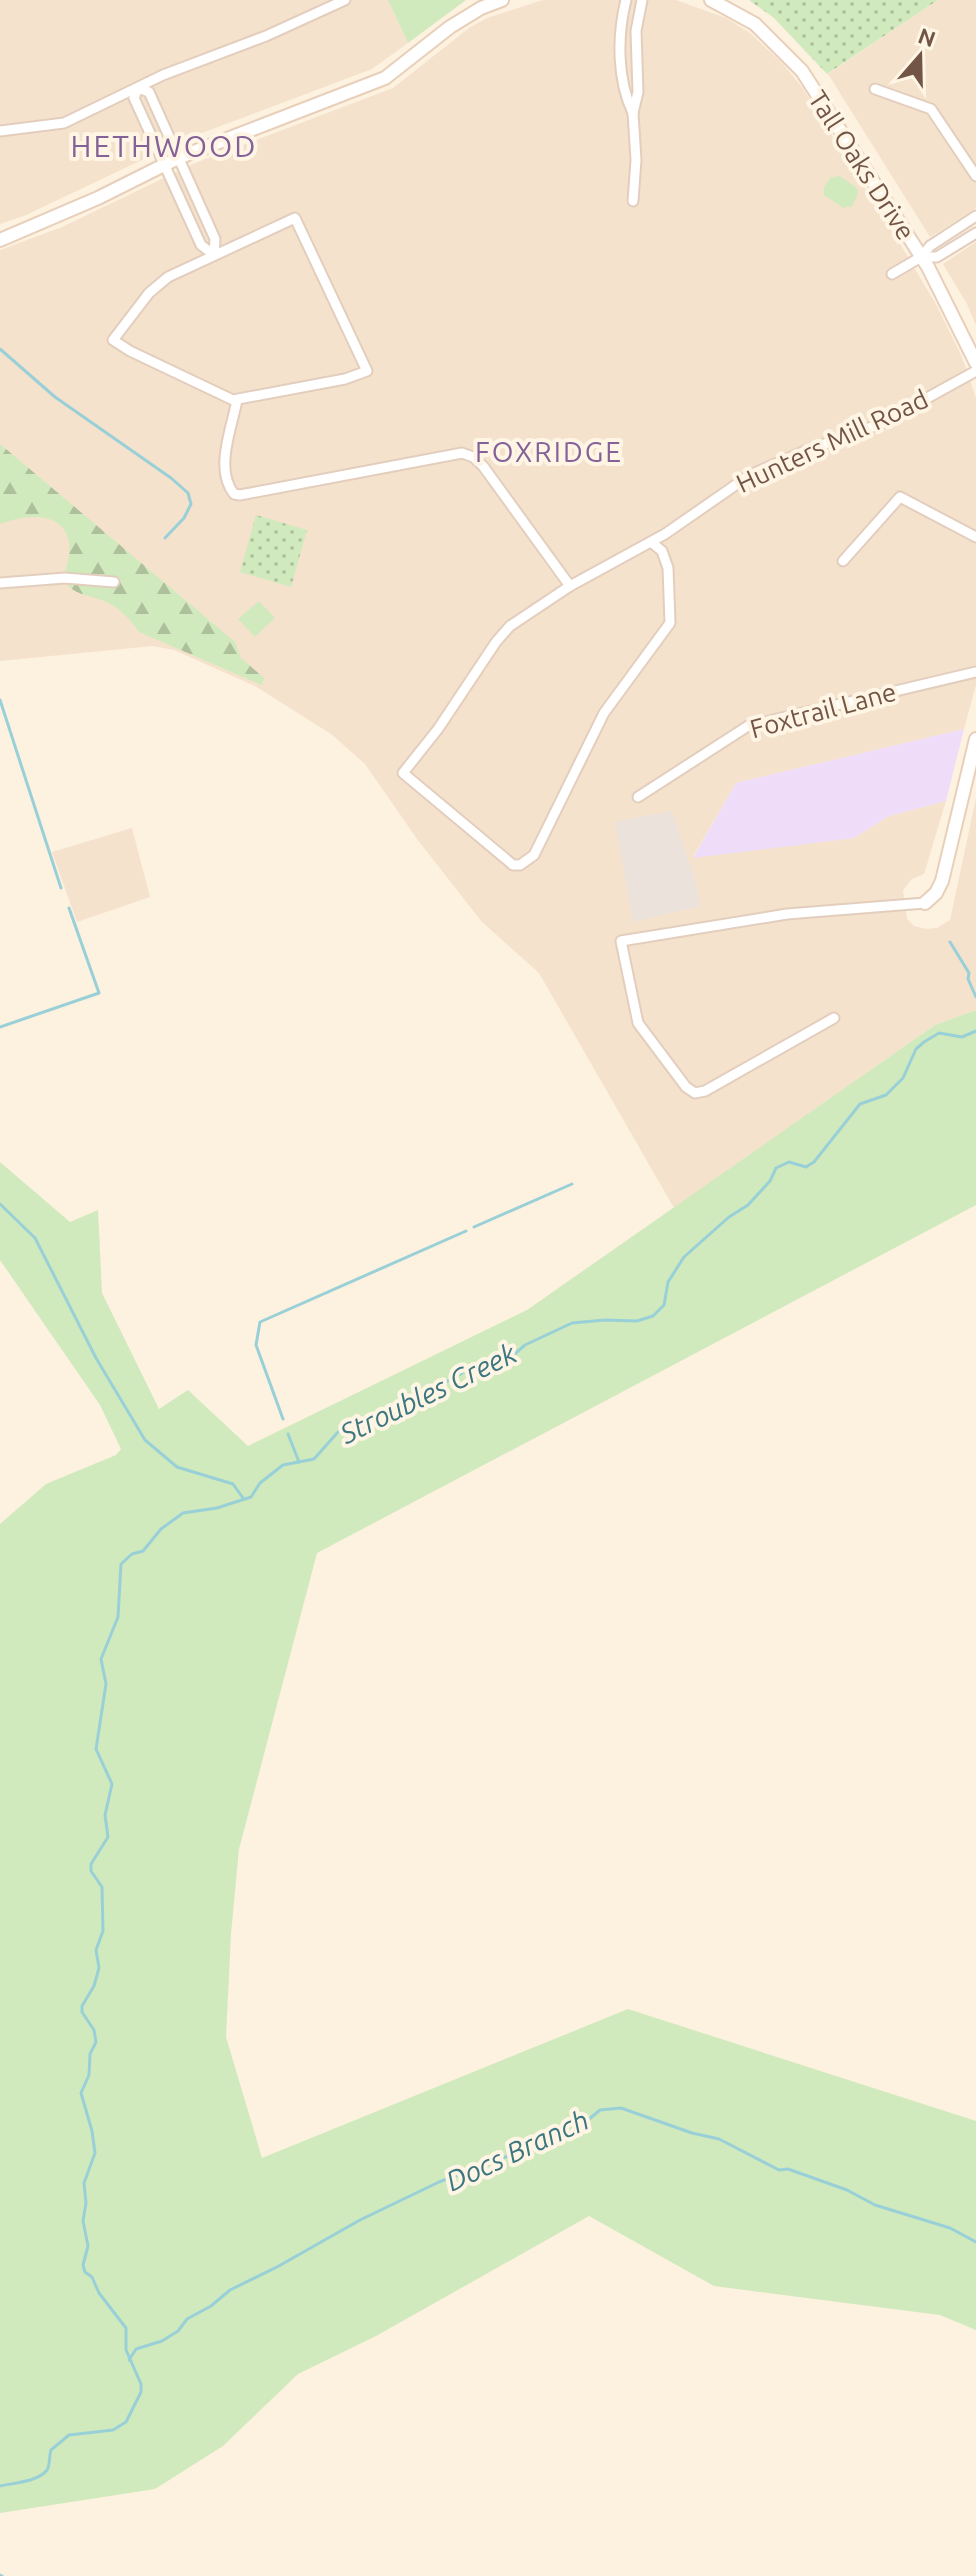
<svg xmlns="http://www.w3.org/2000/svg" width="976" height="2576" viewBox="0 0 976 2576" font-family="Ubuntu,sans-serif">
	<style>
		.residential { fill: #f5e2cd }
		.industrial { fill: #ebe2db }
		.education { fill: #eedcf9 }
		.green { fill: #d0eabd }
		.forest { fill: url(#forest-firs) }
		.park { fill: url(#park-dots) }
		.lines { fill: none; stroke-linecap: round; stroke-linejoin: round }
		.stream { stroke: #99d0d8; stroke-width: 3 }
		.street-casing { stroke: #e3cebe; stroke-width: 13 }
		.secondary-casing { stroke: #e8cfba; stroke-width: 16 }
		.street { stroke: #fff; stroke-width: 9 }
		.secondary { stroke: #fff; stroke-width: 12 }
		.labels { text-anchor: middle; dominant-baseline: central; stroke-width: 8; stroke-linejoin: round; paint-order: stroke }
		.street-label { font-size: 26px; fill: #735546; stroke: #fff5e5 }
		.neighbourhood-label { font-size: 28px; letter-spacing: 2px; fill: #846197; stroke: #fff5e5 }
		.water-label { font-size: 28px; font-style: italic; fill: #3c7781; stroke: #fff5e5 }
		.quarter-label { font-size: 30px; letter-spacing: 2px; fill: #846197; stroke: #fff5e5 }
	</style>
	<defs>
		<pattern id="forest-firs" width="22" height="20" patternUnits="userSpaceOnUse" patternTransform="scale(2)"><rect width="22" height="20" fill="#d0eabd"/><path d="M5 1l3.5 6h-7zM16 11l3.5 6h-7z" fill="#adc09b"/></pattern>
		<pattern id="park-dots" width="8" height="8" patternUnits="userSpaceOnUse" patternTransform="scale(2)"><rect width="8" height="8" fill="#d0eabd"/><path d="M2 2h.1M6 6h.1" fill="none" stroke="#adc09b" stroke-width="1.8" stroke-linecap="round"/></pattern>
	</defs>
	<rect width="100%" height="100%" fill="#fdf1df"/>
	<g class="residential">
		<polygon points="0,0 388,0 408,43 372,69 186,139 26,215 0,224"/>
		<polygon points="543,0 676,0 726,18 750,33 782,63 802,87 902,247 937,306 962,357 976,398 976,685 964,729 736,783 693,857 854,838 889,816 946,801 924,874 912,879 903,890 907,919 914,926 926,929 937,928 950,920 976,798 976,1010 935,1025 674,1208 539,973 482,922 417,839 365,764 331,734 255,686 174,650 153,646 0,661 0,250 62,227 195,163 393,88 469,28 487,18"/>
		<polygon points="938,0 976,0 976,208 930,237 828,74"/>
		<polygon points="976,242 976,325 967,304 943,264"/>
		<polygon points="132,828 150,897 77,922 52,852"/>
	</g>
	<polygon class="industrial" points="672,811 695,879 701,906 633,922 615,822"/>
	<polygon class="education" points="964,729 946,801 889,816 854,838 693,858 736,783"/>
	<g class="green">
		<polygon points="388,0 466,0 408,43"/>
		<polygon points="838,175 857,188 858,195 851,207 846,206 845,209 824,195 824,187 831,177 835,178"/>
		<polygon points="259,601 275,618 255,637 238,619"/>
		<polygon points="976,1010 976,1205 317,1553 239,1849 231,1934 226,2037 262,2158 628,2009 976,2121 976,2330 940,2315 714,2286 589,2216 376,2336 298,2374 223,2446 155,2489 0,2513 0,1524 46,1484 116,1455 121,1449 100,1405 0,1260 0,1162 70,1222 98,1210 102,1293 159,1409 188,1390 248,1446 527,1310 935,1025"/>
	</g>
	<path class="forest" d="M 0,444 L 235,642 L 241,658 L 264,678 L 262,685 L 139,632 C 130,619 119,607 104,601 C 89,595 73,595 63,580 C 66,568 71,555 69,542 C 63,509 23,515 0,524 Z"/>
	<g class="park">
		<polygon points="749,0 938,0 827,74 774,18"/>
		<polygon points="256,515 307,530 291,587 240,572"/>
	</g>
	<g class="lines">
		<g class="stream">
			<polyline points="0,349 55,397 171,478 188,493 191,504 184,518 165,538"/>
			<polyline points="0,700 61,888"/>
			<polyline points="950,942 969,973 968,979 976,997"/>
			<polyline points="0,1027 99,993 69,908"/>
			<polyline points="0,1204 35,1238 96,1358 145,1440 177,1467 233,1484 243,1498"/>
			<polyline points="474,1227 572,1184"/>
			<polyline points="283,1419 256,1345 260,1322 466,1231"/>
			<polyline points="288,1434 299,1462"/>
			<polyline points="129,2360 136,2349 162,2341 178,2331 187,2319 211,2306 230,2290 277,2267 360,2220 439,2182 530,2148 560,2127 588,2120 600,2110 621,2108 692,2133 719,2139 779,2170 788,2169 847,2190 875,2205 950,2228 976,2242"/>
			<path d="M 0,2486 C 13,2483 38,2482 47,2470 C 50,2466 49,2456 51,2450 L 69,2435 L 113,2430 L 126,2422 L 141,2392 L 141,2384 L 126,2350 L 126,2328 L 99,2293 L 92,2277 L 85,2272 L 83,2265 L 88,2246 L 83,2221 L 86,2203 L 84,2183 L 95,2153 L 92,2131 L 81,2093 L 89,2075 L 90,2054 L 96,2042 L 94,2030 L 82,2012 L 82,2006 L 94,1986 L 99,1968 L 96,1950 L 103,1931 L 102,1887 L 91,1871 L 91,1864 L 108,1837 L 105,1815 L 112,1784 L 96,1749 L 106,1684 L 101,1659 L 118,1617 L 121,1564 L 132,1554 L 143,1551 L 161,1529 L 183,1513 L 217,1508 L 251,1497 L 260,1483 L 283,1465 L 314,1459 L 338,1432 L 384,1414 L 400,1401 L 450,1380 L 469,1369 L 511,1357 L 525,1345 L 572,1323 L 605,1320 L 637,1321 L 653,1316 L 664,1305 L 668,1282 L 684,1257 L 729,1217 L 748,1205 L 770,1181 L 776,1168 L 789,1162 L 806,1167 L 814,1162 L 860,1104 L 886,1095 L 903,1078 L 916,1049 L 924,1042 L 939,1033 L 962,1037 L 976,1031"/>
			<polyline points="0,2575 2,2576"/>
		</g>
		<defs>
			<g id="street">
				<path d="M 626,0 C 617,36 617,80 633,113"/>
				<polygon points="138,88 149,92 215,239 214,255 201,245 134,98"/>
				<polyline points="875,89 931,109 976,176"/>
				<polyline points="0,131 64,123 163,75 266,36 345,0"/>
				<polyline points="633,201 636,160 633,113 638,92 636,31 642,0"/>
				<polygon points="295,218 367,371 345,379 233,400 130,351 113,340 149,293 168,277"/>
				<polyline points="921,257 930,246 976,216"/>
				<polyline points="892,274 921,257 937,257 976,233"/>
				<path d="M 237,400 C 232,428 214,469 234,494 L 240,495 L 462,453 L 473,457 L 483,466 L 570,586"/>
				<polyline points="651,542 662,551 668,568 670,623 604,713 534,855 520,865 513,865 403,773 438,729 496,642 510,626 570,586 665,534 750,475 805,451 880,424 976,371"/>
				<polyline points="843,561 900,497 976,537"/>
				<polyline points="0,583 65,578 114,582"/>
				<polyline points="638,797 748,726 976,672"/>
				<polyline points="834,1018 705,1091 695,1093 686,1087 638,1023 621,941 787,914 925,903"/>
			</g>
			<g id="secondary">
				<polyline points="711,0 755,24 802,71 928,267 976,363"/>
				<polyline points="0,240 98,198 178,158 385,78 450,27 481,8 502,0"/>
				<polyline points="925,903 936,893 942,881 976,739"/>
			</g>
		</defs>
		<use href="#street" class="street-casing"/>
		<use href="#secondary" class="secondary-casing"/>
		<use href="#street" class="street"/>
		<use href="#secondary" class="secondary"/>
	</g>
	<g class="labels">
		<g class="street-label">
			<text transform="translate(862 165) rotate(57)">Tall Oaks Drive</text>
			<text transform="translate(832 441) rotate(-25)">Hunters Mill Road</text>
			<text transform="translate(823 710) rotate(-15)">Foxtrail Lane</text>
		</g>
		<g class="neighbourhood-label">
			<text x="549" y="451">FOXRIDGE</text>
		</g>
		<g class="water-label">
			<text transform="translate(428 1393) rotate(-26)">Stroubles Creek</text>
			<text transform="translate(517 2150) rotate(-25)">Docs Branch</text>
		</g>
		<g class="quarter-label">
			<text x="164" y="146">HETHWOOD</text>
		</g>
	</g>
	<g transform="translate(920 56) rotate(20)" stroke="#fff5e5" stroke-width="6" paint-order="stroke">
	<path d="M0-6L14 30L0 20L-14 30Z" fill="#735546"/>
	<text y="-12" font-size="22" font-weight="bold" text-anchor="middle" fill="#735546">N</text>
	</g>
</svg>
